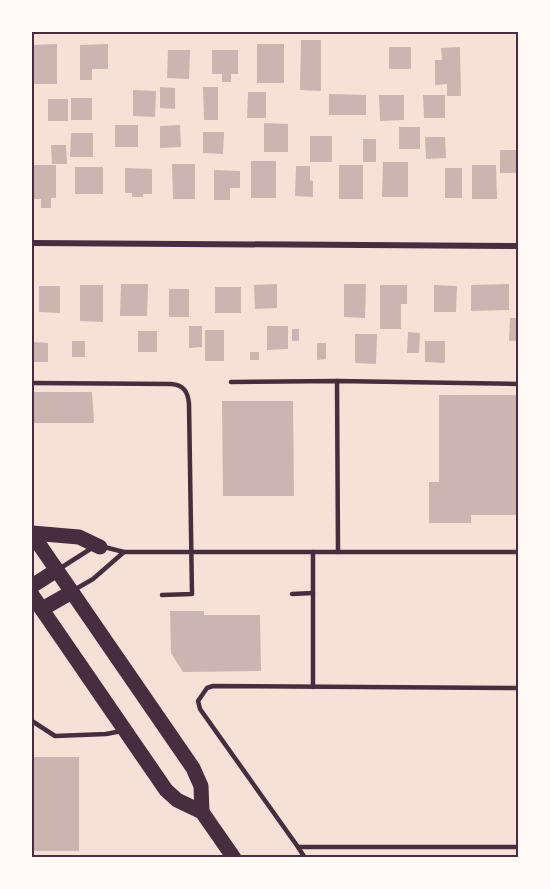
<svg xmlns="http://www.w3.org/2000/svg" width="550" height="889" viewBox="0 0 550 889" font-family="Roboto,sans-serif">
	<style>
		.building { fill: #ccb4b1 }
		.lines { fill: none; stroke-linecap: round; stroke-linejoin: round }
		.service { stroke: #4a2c40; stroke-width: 4.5 }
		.minor { stroke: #4a2c40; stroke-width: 6 }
		.primary { stroke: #4a2c40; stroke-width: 15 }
		.neatline { fill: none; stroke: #4a2c40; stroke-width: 2 }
	</style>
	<rect width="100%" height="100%" fill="#f7e1d7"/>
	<g class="building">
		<polygon points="301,40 321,40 321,91 300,90"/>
		<polygon points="57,44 57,84 32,84 32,45"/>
		<polygon points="108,44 108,69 92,69 92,80 80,80 80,45"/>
		<rect x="257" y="44" width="27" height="39"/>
		<rect x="389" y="47" width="22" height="22"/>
		<polygon points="460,47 461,96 447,96 447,84 435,85 435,60 442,60 441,48"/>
		<polygon points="168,50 190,50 189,79 167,78"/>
		<polygon points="212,50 238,50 238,74 231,74 231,82 222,82 222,74 212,74"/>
		<polygon points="160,87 175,88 175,109 160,108"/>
		<polygon points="203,87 218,87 218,120 204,120"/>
		<polygon points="133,90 156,91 155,117 133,116"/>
		<polygon points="248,92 266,92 266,118 247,118"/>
		<polygon points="329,94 366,95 366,115 329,115"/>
		<polygon points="379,95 404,95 404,120 380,121"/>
		<polygon points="423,95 445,95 445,118 424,118"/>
		<rect x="71" y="98" width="21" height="22"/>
		<rect x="48" y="99" width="20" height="22"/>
		<polygon points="264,123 288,124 288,152 264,152"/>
		<rect x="115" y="125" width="23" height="22"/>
		<polygon points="180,125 181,147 160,148 160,126"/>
		<rect x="399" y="127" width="21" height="22"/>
		<polygon points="203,132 224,132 223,154 203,153"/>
		<polygon points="71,133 93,133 93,157 70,157"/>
		<rect x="310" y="136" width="22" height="26"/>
		<polygon points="425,137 445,137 446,158 426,159"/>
		<rect x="363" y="139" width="13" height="23"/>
		<polygon points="51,145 66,145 67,164 52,164"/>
		<rect x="500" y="150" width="18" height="23"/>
		<rect x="251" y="161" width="25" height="37"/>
		<polygon points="383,162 408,162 408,197 382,197"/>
		<polygon points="172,164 195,164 195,199 173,199"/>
		<polygon points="32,165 56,165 56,198 51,198 51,208 41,208 41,199 32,199"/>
		<rect x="339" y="165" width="24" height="34"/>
		<polygon points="472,165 496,165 497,199 472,199"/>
		<polygon points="296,166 310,166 310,180 313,181 313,197 295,196"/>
		<rect x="75" y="167" width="28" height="27"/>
		<polygon points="125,168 152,169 152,194 143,194 143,197 132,197 132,193 125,193"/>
		<rect x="445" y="168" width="17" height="30"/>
		<polygon points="214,170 240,171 240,188 230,188 230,200 214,200"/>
		<polygon points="121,284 148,284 147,316 120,316"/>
		<polygon points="277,284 277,308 255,309 254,285"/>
		<polygon points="344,284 366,284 365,318 344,317"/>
		<polygon points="509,284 509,310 471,311 471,285"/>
		<polygon points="80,285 103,285 103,322 80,321"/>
		<polygon points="380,285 407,285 407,304 401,304 401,329 380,329"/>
		<polygon points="434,285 457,286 456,312 434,312"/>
		<polygon points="39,286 60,286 60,313 39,312"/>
		<rect x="215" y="287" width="26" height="26"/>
		<rect x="169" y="289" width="20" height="28"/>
		<polygon points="510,318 518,318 518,341 509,341"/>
		<polygon points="189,326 202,326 202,347 189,348"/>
		<polygon points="267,326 288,326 288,349 267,350"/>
		<rect x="292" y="329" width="7" height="12"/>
		<rect x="205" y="330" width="19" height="31"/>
		<rect x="138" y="331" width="19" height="21"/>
		<polygon points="408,332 420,333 419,353 407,353"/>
		<polygon points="355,334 377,334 376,364 355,363"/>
		<rect x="72" y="341" width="13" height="16"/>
		<polygon points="425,341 445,341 445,363 425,362"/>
		<polygon points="32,342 48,343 48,362 32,362"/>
		<polygon points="317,343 326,343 326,359 317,360"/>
		<rect x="250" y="352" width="9" height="8"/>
		<polygon points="32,392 92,392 94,423 32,423"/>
		<polygon points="439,395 518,395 518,515 471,515 471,523 429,523 429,482 439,482"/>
		<polygon points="222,401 293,401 294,496 223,496"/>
		<polygon points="170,611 204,611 204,615 260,615 261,671 183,672 171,653"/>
		<rect x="32" y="757" width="47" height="94"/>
	</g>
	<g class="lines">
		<g class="service">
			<polyline points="337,381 338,552"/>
			<polyline points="231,382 337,381 518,384"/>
			<path d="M 32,383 L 171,384 C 184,385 188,392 189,404 L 192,594 L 162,595"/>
			<polyline points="124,552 518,552"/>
			<polyline points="313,552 313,687"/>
			<polyline points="59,569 92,548"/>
			<polyline points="74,590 93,579 124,552 104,547"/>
			<polyline points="292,594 313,593"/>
			<polyline points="518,688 213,686 207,688 198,701 200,709 298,847 518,847"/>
			<polyline points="32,721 55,736 106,734 122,731"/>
			<polyline points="298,847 305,858"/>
		</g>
		<polyline class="minor" points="32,243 518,246"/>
		<g class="primary">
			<polyline points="32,533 79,537 100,547"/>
			<polyline points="32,534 193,768 201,786 202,812"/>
			<polyline points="32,586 57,570"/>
			<polyline points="32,595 166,790 177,800 202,812 234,858"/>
			<polyline points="42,609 72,592"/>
		</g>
	</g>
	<rect width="550" height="889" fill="none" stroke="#fffaf5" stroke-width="66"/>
	<rect x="33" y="33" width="484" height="823" class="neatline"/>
</svg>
